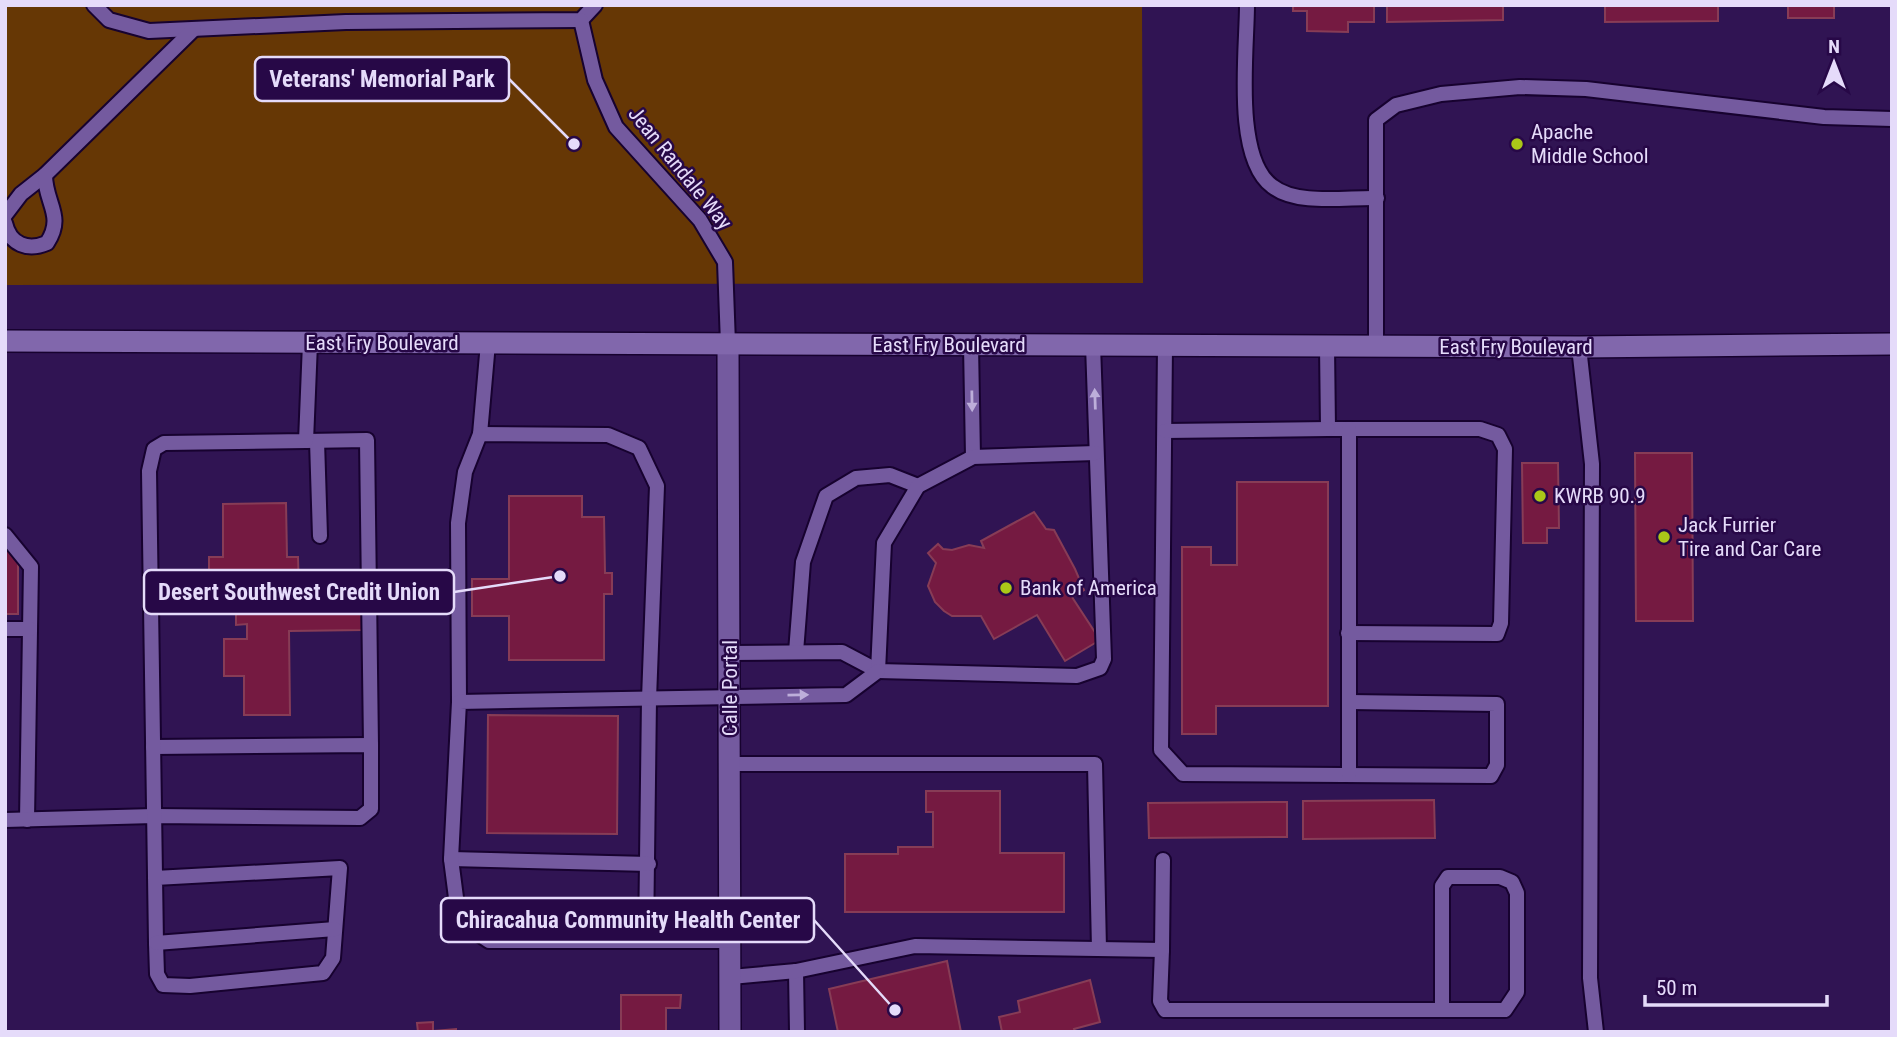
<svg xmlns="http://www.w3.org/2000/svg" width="1897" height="1037" viewBox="0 0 1897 1037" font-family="'Roboto Condensed',sans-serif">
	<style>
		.green { fill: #663705 }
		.building { fill: #751a41; stroke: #873c56; stroke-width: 2 }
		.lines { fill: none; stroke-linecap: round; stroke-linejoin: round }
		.lane-casing { stroke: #17022f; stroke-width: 18 }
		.street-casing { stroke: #17022f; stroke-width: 24 }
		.secondary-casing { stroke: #17022f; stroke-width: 24 }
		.lane { stroke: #745a9f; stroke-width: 14 }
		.street { stroke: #745a9f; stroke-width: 21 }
		.secondary { stroke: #8167ac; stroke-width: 21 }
		.oneway { fill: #bdaeda }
		.poi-dot { fill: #aac718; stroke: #270847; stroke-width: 2.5 }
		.labels { text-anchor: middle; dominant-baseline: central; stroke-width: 5; stroke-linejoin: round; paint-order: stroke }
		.poi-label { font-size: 21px; fill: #e5dbfa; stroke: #270847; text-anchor: start }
		.street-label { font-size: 21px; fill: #e5dbfa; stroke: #270847 }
		.leader { fill: none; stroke: #e5dbfa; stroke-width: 2.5 }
		.callout-dot { fill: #e5dbfa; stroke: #270847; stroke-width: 2.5 }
		.callout { fill: #270847; stroke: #e5dbfa; stroke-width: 2.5 }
		.callout-label { font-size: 23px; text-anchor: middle; font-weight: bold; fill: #e5dbfa }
	</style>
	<rect width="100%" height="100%" fill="#301453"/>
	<polygon class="green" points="5,5 1142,5 1143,283 5,285"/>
	<g class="building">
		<polygon points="1293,5 1374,5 1374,22 1348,22 1348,32 1307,31 1307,11 1293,11"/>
		<polygon points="1387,5 1503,5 1503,20 1387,22"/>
		<polygon points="1605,5 1718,5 1718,21 1605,22"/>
		<rect x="1788" y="5" width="46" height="13"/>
		<polygon points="1635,453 1692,453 1693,621 1636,621"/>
		<polygon points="1522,463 1558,463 1559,528 1547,528 1547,543 1523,543"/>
		<polygon points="1237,482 1328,482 1328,706 1216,706 1216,734 1182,734 1182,547 1211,547 1211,565 1237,565"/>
		<polygon points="509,496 582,496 582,517 604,517 605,573 612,573 612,594 604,594 604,660 509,660 509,616 472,616 472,579 509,579"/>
		<polygon points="286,503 287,557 298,557 299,593 363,593 363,630 289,631 290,715 244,715 244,676 224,676 224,639 247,639 247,624 236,625 236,608 209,608 209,557 223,557 223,504"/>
		<polygon points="1034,512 1046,529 1054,530 1075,569 1084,590 1072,597 1100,640 1065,661 1037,615 994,639 981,616 952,616 944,611 935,602 928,586 936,563 928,553 938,544 943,549 952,550 969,545 984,548 981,541"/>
		<rect x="5" y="551" width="13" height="63"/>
		<polygon points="488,715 618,716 617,834 487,833"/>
		<polygon points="926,791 1000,791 1000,853 1064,853 1064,912 845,912 845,854 898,854 898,847 933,847 933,812 926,812"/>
		<polygon points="1434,800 1435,838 1303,839 1303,801"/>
		<polygon points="1287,802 1287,837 1149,838 1148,803"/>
		<polygon points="947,961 961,1032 838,1032 829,989"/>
		<polygon points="1090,980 1100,1022 1074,1029 1075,1032 1002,1032 999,1017 1020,1012 1018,1001"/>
		<polygon points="621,995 681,995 680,1008 666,1008 666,1032 621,1032"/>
		<polygon points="433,1022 433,1031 456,1029 456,1032 418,1032 417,1023"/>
	</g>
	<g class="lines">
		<defs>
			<g id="lane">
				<polyline points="94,5 109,20 149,31 346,22 581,20 595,5"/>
				<path d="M 1247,5 C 1247,50 1233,157 1272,186 C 1297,206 1347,197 1377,198"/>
				<polyline points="581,20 595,80 616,127 700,220 725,262 728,344"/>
				<polyline points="5,215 21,194 45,175 194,29"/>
				<path d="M 5,223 C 10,245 28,251 47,243 C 65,216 45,203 45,175"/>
				<polyline points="971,345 973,457"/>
				<polyline points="1165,346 1161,750 1183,774 1491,776 1497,765 1497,704 1349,702"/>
				<polyline points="1327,346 1328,429 1480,429 1498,435 1505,449 1501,623 1497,634 1348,633"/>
				<polyline points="1376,346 1376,120 1396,105 1441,94 1520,87 1586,89 1824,117 1892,119"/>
				<polyline points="1579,347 1592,464 1590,978 1596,1032"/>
				<polyline points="1349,429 1349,775"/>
				<polyline points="1165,431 1328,429"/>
				<polyline points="480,434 488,343"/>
				<polyline points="306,441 367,440 371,745"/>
				<polyline points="317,441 320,536"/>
				<polyline points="5,535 31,567 27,820"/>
				<polyline points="5,629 30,629"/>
				<polyline points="796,652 803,562 826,496 856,478 890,475 918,486"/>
				<polyline points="729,653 842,652 878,671 1077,676 1100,668 1104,659 1093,345"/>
				<polyline points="878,671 884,543 918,486 973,457 1096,453"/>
				<polyline points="459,702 458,523 465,472 480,434 608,435 639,448 657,486 649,699 646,941"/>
				<polyline points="730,764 1095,764 1099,949"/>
				<polyline points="5,820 154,816 360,818 371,809 371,745 153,747"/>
				<polyline points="451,859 649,864"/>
				<polyline points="155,878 340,868 333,958 323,973 190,986 163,985 157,974 156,943 149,471 154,449 164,443 306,441 310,343"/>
				<polyline points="731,941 489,941 459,921 451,859 459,702 846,695 878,671"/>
				<polyline points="156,943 335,929"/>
				<polyline points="1162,950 1160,1001 1165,1010 1505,1010 1517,992 1517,893 1512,882 1500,877 1448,877 1442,886 1442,1010"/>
				<polyline points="796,971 797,1032"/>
				<polyline points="731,977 796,971 915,946 1162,950 1163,860"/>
			</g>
			<polyline id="street" points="728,344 730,1032"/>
			<polyline id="secondary" points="5,341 1579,347 1892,344"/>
		</defs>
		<use href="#lane" class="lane-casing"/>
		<use href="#street" class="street-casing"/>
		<use href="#secondary" class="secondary-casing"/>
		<use href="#lane" class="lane"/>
		<use href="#street" class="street"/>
		<use href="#secondary" class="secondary"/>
	</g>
	<defs><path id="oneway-solid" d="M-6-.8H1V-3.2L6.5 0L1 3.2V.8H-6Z" transform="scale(1.75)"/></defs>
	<g class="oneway">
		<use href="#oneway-solid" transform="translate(1095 399) rotate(-92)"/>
		<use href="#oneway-solid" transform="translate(972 401) rotate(89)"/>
		<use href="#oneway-solid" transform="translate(798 695) rotate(-1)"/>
	</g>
	<g class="poi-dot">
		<circle cx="1517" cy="144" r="7"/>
		<circle cx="1540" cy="496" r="7"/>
		<circle cx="1664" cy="537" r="7"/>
		<circle cx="1006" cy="588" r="7"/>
	</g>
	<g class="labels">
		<g class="poi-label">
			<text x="1531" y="132">Apache<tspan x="1531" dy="24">Middle School</tspan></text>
			<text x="1554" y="496">KWRB 90.9</text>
			<text x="1678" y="525">Jack Furrier<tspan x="1678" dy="24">Tire and Car Care</tspan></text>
			<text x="1020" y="588">Bank of America</text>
		</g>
		<g class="street-label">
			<text transform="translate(680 168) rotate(51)">Jean Randale Way</text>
			<text x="382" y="343">East Fry Boulevard</text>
			<text x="949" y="345">East Fry Boulevard</text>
			<text x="1516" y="347">East Fry Boulevard</text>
			<text transform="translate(730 688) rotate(-90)">Calle Portal</text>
		</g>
	</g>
	<path class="leader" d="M574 144L509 79M560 576L454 592M895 1010L814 920"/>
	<g class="callout-dot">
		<circle cx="574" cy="144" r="7"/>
		<circle cx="560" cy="576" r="7"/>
		<circle cx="895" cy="1010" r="7"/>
	</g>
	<g class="callout">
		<rect x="255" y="57" width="254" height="44" rx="7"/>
		<rect x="144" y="570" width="310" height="44" rx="7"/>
		<rect x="441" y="898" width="373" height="44" rx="7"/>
	</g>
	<g class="callout-label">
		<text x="382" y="87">Veterans' Memorial Park</text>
		<text x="299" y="600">Desert Southwest Credit Union</text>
		<text x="628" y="928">Chiracahua Community Health Center</text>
	</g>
	<rect width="1897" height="1037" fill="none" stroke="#e5dbfa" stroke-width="14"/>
	<g transform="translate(1834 63)" stroke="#270847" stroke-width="5" paint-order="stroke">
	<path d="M0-5L12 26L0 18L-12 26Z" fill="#e5dbfa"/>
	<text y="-10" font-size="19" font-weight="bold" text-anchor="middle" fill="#e5dbfa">N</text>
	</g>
	<path d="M1645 995v10h182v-10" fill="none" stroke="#e5dbfa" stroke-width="3.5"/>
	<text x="1656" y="995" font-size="21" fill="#e5dbfa" stroke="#270847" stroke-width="5" paint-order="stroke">50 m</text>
</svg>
